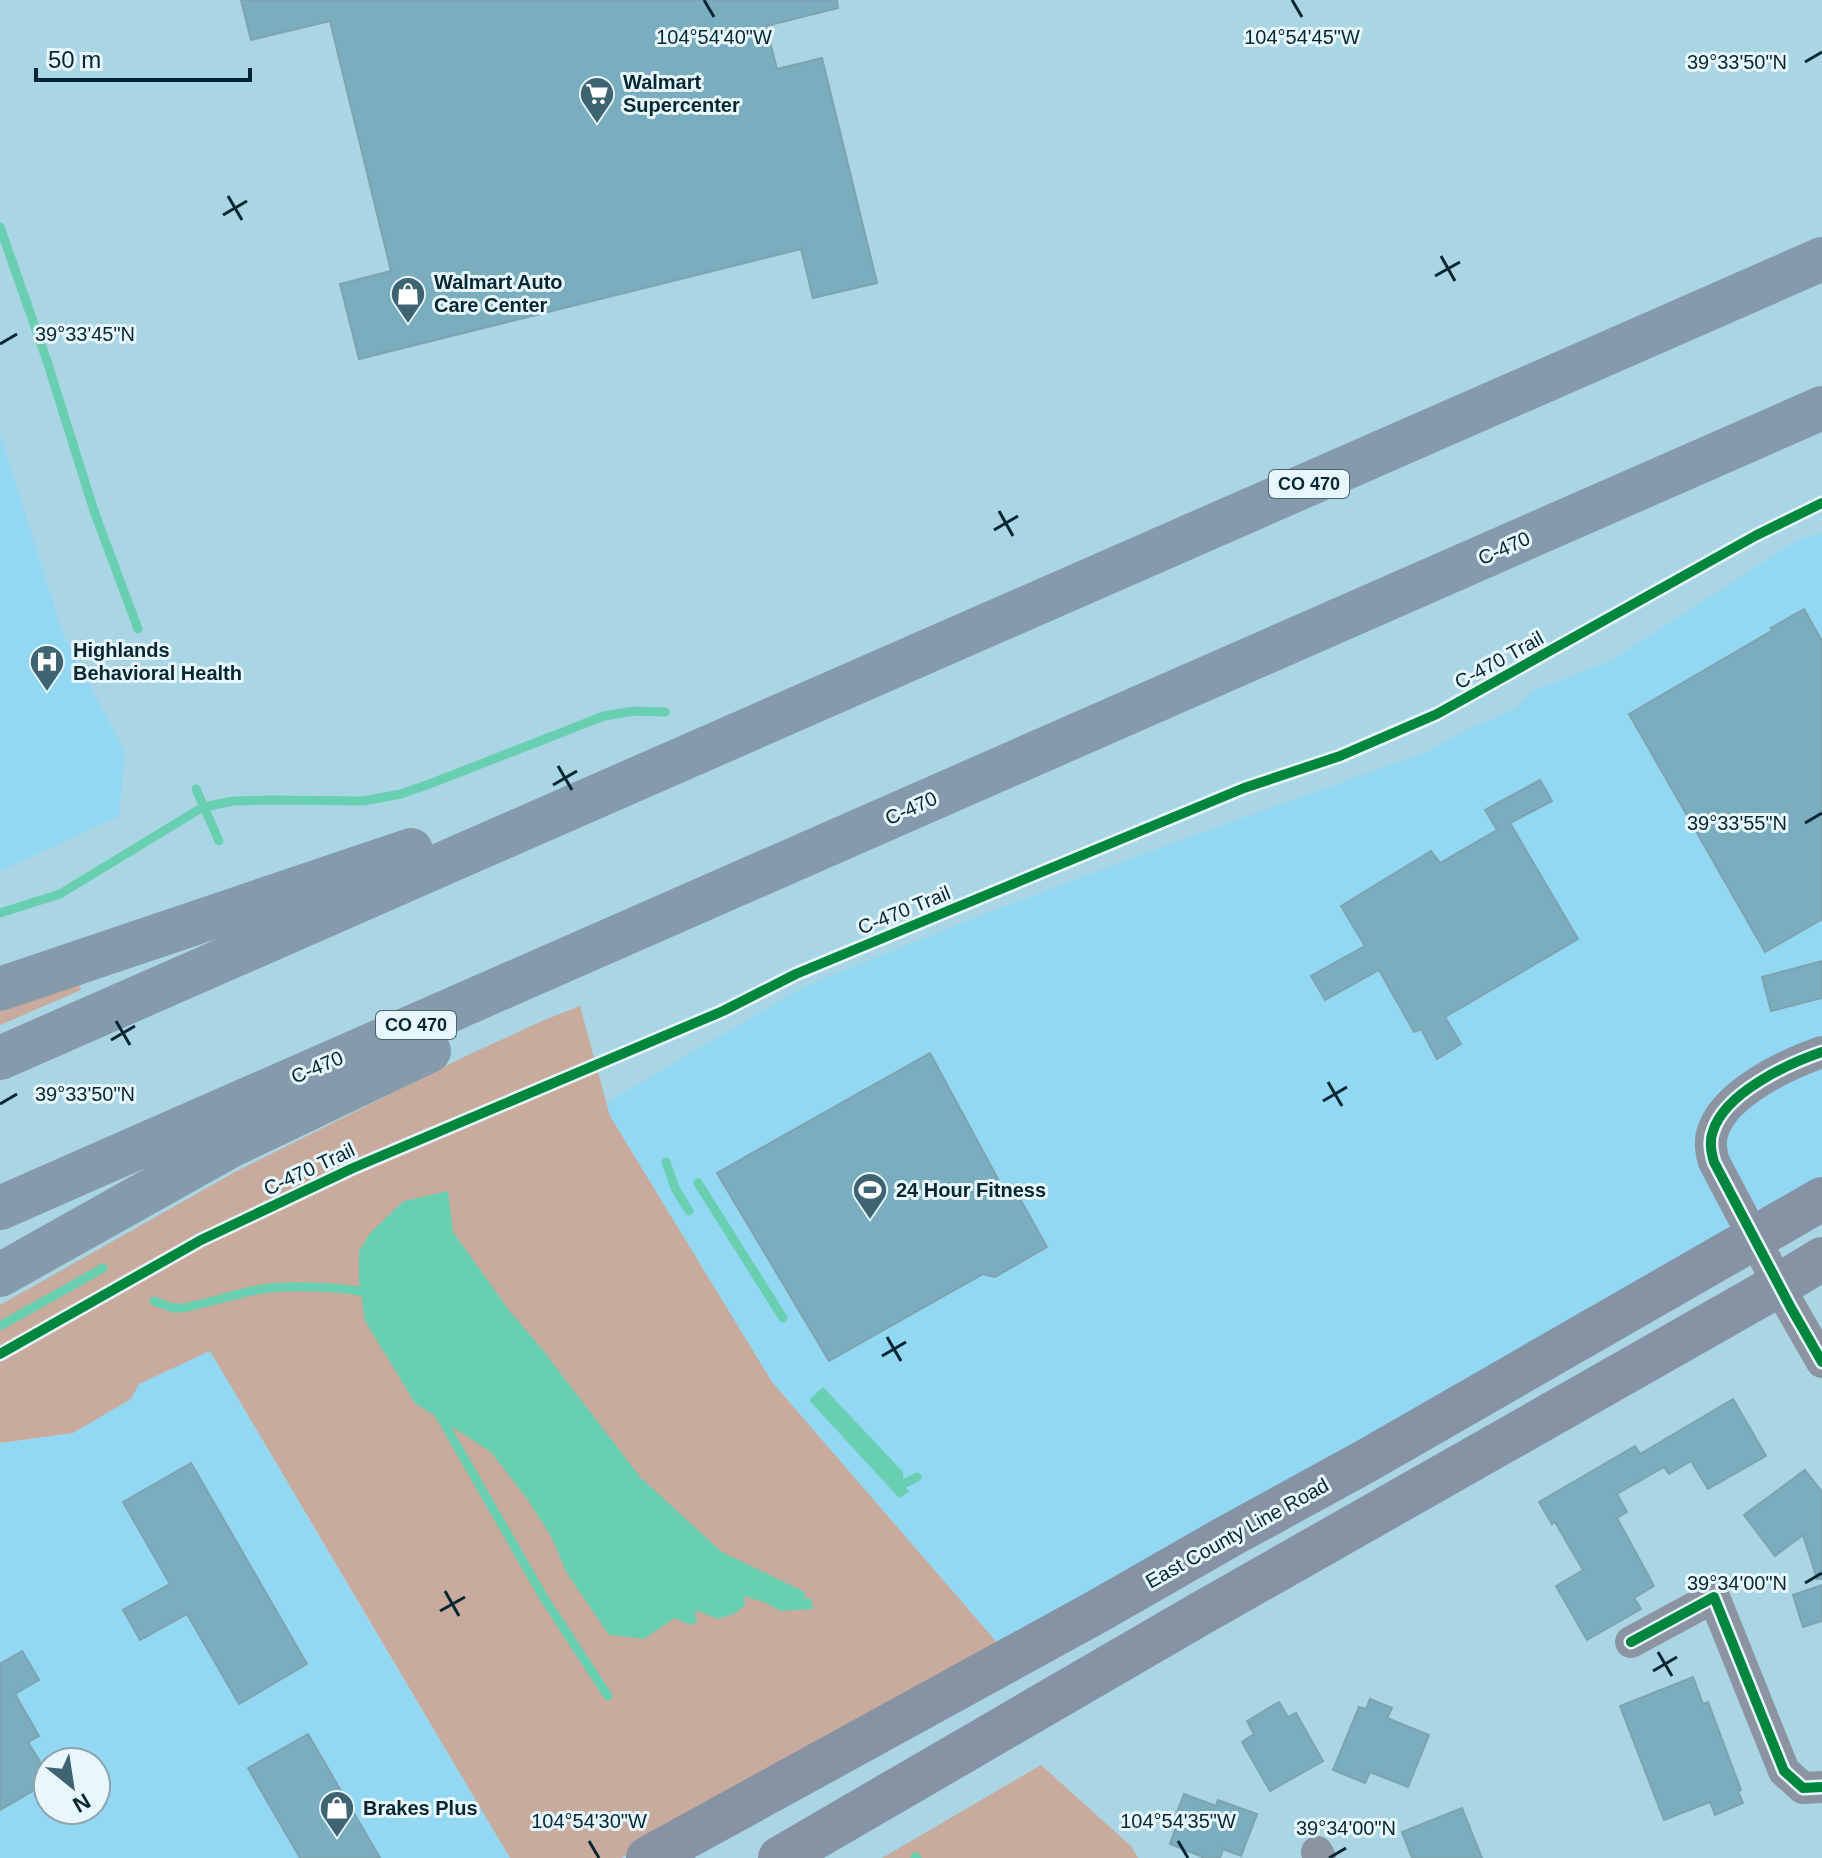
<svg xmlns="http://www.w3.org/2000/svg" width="1822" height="1858" viewBox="0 0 1822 1858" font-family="Arial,sans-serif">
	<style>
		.built { fill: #92d8f2; fill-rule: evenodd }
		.green { fill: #c8ab9d }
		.water { fill: #69cfb1 }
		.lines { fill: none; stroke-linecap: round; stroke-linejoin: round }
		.stream { stroke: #69cfb1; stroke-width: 9 }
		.building { fill: #7aaebe; stroke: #7fa2af; stroke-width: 2 }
		.street { stroke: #8c94a2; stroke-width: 32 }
		.secondary { stroke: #8693a4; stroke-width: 44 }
		.highway { stroke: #859aab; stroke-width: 44 }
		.cycleway-casing { stroke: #e8f7fd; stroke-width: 15 }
		.cycleway { stroke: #00873e; stroke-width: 10 }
		.ticks { fill: none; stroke: #042732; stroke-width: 3 }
		.labels { text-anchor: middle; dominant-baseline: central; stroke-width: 6; stroke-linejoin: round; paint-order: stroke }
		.shield { fill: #e8f7fd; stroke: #48656f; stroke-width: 2 }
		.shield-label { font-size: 18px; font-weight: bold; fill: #042732 }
		.poi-label { font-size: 20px; font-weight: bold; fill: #042732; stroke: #e8f7fd; text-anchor: start }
		.street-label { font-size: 20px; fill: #042732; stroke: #e8f7fd }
		.ticks-label { font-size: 20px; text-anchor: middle; fill: #042732; stroke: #e8f7fd; stroke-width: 6; stroke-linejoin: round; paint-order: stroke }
	</style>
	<rect width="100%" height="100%" fill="#a9d5e5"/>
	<g class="built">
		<polygon points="0,433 63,634 125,752 119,816 0,871"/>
		<polygon points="1822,533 1822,1180 1000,1646 772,1382 610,1116 606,1103 804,987 985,914 1176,842 1427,752 1468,729 1515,709 1532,691 1609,662 1799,539"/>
		<path d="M 210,1351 L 371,1625 L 510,1858 L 0,1858 L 0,1444 L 73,1433 L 130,1399 L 139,1384 ZM 48,1762 L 96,1762 L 96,1810 L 48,1810 Z"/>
	</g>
	<g class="green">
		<polygon points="79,984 81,990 0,1025 0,1010"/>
		<polygon points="580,1006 610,1116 772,1382 1000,1646 621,1858 510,1858 210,1351 139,1384 131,1399 73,1433 0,1443 0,1305 235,1172 466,1056 542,1021"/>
		<polygon points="1041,1765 1131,1846 1138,1858 882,1858"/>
	</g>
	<g class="water">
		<polygon points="448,1191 453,1232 509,1310 542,1349 641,1478 722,1552 805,1592 805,1599 811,1598 813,1609 781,1611 766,1603 744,1596 745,1605 736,1613 718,1619 695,1610 697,1622 690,1625 675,1618 644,1639 609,1635 566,1572 552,1538 528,1500 491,1452 415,1403 365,1321 359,1280 359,1251 371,1232 404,1201"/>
		<polygon points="823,1387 903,1472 903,1484 909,1492 899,1498 809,1400"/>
	</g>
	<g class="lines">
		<g class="stream">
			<polyline points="0,227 47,361 94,511 138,629"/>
			<polyline points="196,789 219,841"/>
			<polyline points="0,913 60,894 203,807 234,801 271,800 363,801 401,794 432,783 604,716 634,711 665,712"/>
			<polyline points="666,1162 675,1188 689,1211"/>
			<polyline points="698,1183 783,1318"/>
			<path d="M 154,1301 L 173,1308 L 183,1308 C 208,1303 232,1295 257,1290 C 284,1284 343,1287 370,1293"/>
			<polyline points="0,1326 103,1268"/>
			<polyline points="437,1411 544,1598 608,1696"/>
			<polyline points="903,1484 917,1477"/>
			<polyline points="915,1857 917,1858"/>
		</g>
	</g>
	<g class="building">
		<polygon points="241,0 837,0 838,8 766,26 777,69 822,58 877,283 813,298 801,249 359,359 340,284 391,271 330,21 251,40"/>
		<polygon points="1804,609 1822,641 1822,919 1765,952 1629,714 1773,630 1771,628"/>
		<polygon points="1540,780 1552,801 1510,823 1578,939 1445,1017 1461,1044 1437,1059 1421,1029 1414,1032 1379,970 1325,1000 1311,976 1365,946 1341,906 1431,851 1440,863 1497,830 1485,810"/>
		<polygon points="1822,961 1822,998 1771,1011 1762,977"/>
		<polygon points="930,1053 1006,1194 1015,1190 1047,1247 995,1277 983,1274 829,1361 717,1173"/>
		<polygon points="1733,1399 1766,1456 1708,1489 1691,1461 1669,1474 1664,1467 1617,1494 1627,1512 1617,1518 1654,1586 1634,1598 1641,1609 1587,1640 1556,1586 1583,1570 1555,1522 1552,1524 1539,1502 1635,1446 1640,1454"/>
		<polygon points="191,1463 307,1664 239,1704 187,1614 140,1640 123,1610 170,1584 123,1502"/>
		<polygon points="1805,1470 1822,1492 1822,1579 1817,1579 1803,1535 1775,1556 1744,1515"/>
		<polygon points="1822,1585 1822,1621 1803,1627 1793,1595"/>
		<polygon points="22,1651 39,1680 15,1694 39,1736 28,1742 48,1775 48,1782 0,1810 0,1664"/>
		<polygon points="1693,1677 1703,1704 1708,1702 1741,1790 1738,1791 1743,1803 1715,1815 1710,1802 1664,1820 1620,1706"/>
		<polygon points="1370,1699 1392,1708 1387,1718 1429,1735 1408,1787 1370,1772 1365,1783 1333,1770 1359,1707 1366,1709"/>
		<polygon points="1279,1702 1288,1717 1296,1713 1323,1761 1270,1791 1242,1742 1254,1734 1247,1721"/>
		<polygon points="308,1734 380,1858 300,1858 248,1768"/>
		<polygon points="1184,1794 1216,1806 1218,1800 1257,1814 1241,1856 1223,1849 1220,1858 1205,1858 1170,1844 1178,1822 1174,1820"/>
		<polygon points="1462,1808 1482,1858 1412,1858 1402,1832"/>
	</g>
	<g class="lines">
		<g class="street">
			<path d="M 1822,1052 C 1787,1064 1725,1093 1713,1131 C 1709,1141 1711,1152 1714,1162 L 1791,1308 L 1822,1362"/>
			<polyline points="1631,1642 1714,1597 1784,1771 1803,1788 1822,1787"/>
			<polyline points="1317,1852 1320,1858"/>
		</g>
		<g class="secondary">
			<polyline points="648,1858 1098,1611 1229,1536 1366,1461 1822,1199"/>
			<polyline points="780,1858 1198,1615 1779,1285 1822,1259"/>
		</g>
		<g class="highway">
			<polyline points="0,989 411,850"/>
			<polyline points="0,1058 1822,259"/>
			<polyline points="0,1208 1822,408"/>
			<polyline points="0,1275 230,1146 429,1051"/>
		</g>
		<defs>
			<g id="cycleway">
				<path d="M 1822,1052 C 1787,1064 1725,1093 1713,1131 C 1709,1141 1711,1152 1714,1162 L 1791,1308 L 1822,1362"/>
				<polyline points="0,1354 201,1240 353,1168 723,1011 796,974 1244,788 1340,756 1437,714 1755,536 1822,503"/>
				<polyline points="1631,1642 1714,1597 1784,1771 1803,1788 1822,1787"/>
			</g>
		</defs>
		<use href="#cycleway" class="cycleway-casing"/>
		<use href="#cycleway" class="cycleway"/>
	</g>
	<path class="ticks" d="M 704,0 L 714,17M 1292,0 L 1302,17M 1805,62 L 1822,52M 228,196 L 242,220M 223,215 L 247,201M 1441,256 L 1455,281M 1435,276 L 1460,262M 0,344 L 17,334M 999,511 L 1013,536M 994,530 L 1018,516M 558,766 L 572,790M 553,785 L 577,771M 1805,823 L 1822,813M 116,1021 L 130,1045M 111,1040 L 135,1026M 1328,1082 L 1342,1106M 1323,1101 L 1347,1087M 0,1104 L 17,1094M 887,1337 L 901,1361M 882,1356 L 906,1342M 1805,1583 L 1822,1573M 445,1591 L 459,1616M 440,1611 L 465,1597M 1658,1652 L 1672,1676M 1653,1671 L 1677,1657M 589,1841 L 599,1858M 1178,1841 L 1188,1858M 1329,1858 L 1346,1848"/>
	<defs>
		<symbol id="supermarket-pin" viewBox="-11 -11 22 30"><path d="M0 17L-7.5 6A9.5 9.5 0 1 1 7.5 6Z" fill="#3e6471" stroke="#e8f7fd"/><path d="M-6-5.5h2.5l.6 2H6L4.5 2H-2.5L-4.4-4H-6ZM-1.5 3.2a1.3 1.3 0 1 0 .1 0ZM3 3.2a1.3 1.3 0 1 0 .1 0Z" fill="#fff"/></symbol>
		<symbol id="shop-pin" viewBox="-11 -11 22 30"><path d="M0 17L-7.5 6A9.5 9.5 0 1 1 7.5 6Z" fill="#3e6471" stroke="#e8f7fd"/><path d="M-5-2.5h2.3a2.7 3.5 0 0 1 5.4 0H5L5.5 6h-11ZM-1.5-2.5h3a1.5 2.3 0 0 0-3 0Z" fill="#fff"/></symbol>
		<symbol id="hospital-pin" viewBox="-11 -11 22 30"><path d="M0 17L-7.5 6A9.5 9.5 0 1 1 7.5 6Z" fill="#3e6471" stroke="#e8f7fd"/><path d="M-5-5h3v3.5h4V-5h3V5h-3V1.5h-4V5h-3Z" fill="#fff"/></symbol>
		<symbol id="stadium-pin" viewBox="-11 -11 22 30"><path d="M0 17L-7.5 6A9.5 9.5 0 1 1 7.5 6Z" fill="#3e6471" stroke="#e8f7fd"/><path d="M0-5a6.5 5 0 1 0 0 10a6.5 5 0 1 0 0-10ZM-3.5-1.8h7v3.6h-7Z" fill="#fff"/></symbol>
	</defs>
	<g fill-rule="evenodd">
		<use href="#supermarket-pin" x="577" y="74" width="40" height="54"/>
		<use href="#shop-pin" x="388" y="274" width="40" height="54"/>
		<use href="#hospital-pin" x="27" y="642" width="40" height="54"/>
		<use href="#stadium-pin" x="850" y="1170" width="40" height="54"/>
		<use href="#shop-pin" x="317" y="1788" width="40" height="54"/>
	</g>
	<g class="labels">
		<g class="shield">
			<rect x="1269" y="470" width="80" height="28" rx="6"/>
			<rect x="376" y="1011" width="80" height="28" rx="6"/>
		</g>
		<g class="shield-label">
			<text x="1309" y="484">CO 470</text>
			<text x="416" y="1025">CO 470</text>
		</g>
		<g class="poi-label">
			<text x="623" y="82">Walmart<tspan x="623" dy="23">Supercenter</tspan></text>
			<text x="434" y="282">Walmart Auto<tspan x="434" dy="23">Care Center</tspan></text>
			<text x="73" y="650">Highlands<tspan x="73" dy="23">Behavioral Health</tspan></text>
			<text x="896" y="1190">24 Hour Fitness</text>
			<text x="363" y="1808">Brakes Plus</text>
		</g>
		<g class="street-label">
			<text transform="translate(1504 548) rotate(-24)">C-470</text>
			<text transform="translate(1499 660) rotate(-29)">C-470 Trail</text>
			<text transform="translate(911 808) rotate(-24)">C-470</text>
			<text transform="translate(904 910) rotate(-22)">C-470 Trail</text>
			<text transform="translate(317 1067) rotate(-23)">C-470</text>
			<text transform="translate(309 1169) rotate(-25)">C-470 Trail</text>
			<text transform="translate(1237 1533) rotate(-29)">East County Line Road</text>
		</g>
	</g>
	<g class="ticks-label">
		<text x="714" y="44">104°54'40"W</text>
		<text x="1302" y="44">104°54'45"W</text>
		<text x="1737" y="69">39°33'50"N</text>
		<text x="85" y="341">39°33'45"N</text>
		<text x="1737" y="830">39°33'55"N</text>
		<text x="85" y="1101">39°33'50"N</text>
		<text x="1737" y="1590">39°34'00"N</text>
		<text x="589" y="1828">104°54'30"W</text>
		<text x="1178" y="1828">104°54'35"W</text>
		<text x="1346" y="1835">39°34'00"N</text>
	</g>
	<g transform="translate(72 1786) rotate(150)"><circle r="38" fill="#e8f7fd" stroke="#8da4ac" stroke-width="2"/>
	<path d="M0-6L14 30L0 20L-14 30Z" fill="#3e6471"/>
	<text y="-12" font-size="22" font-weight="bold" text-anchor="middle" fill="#042732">N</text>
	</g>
	<path d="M36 68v12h214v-12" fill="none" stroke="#042732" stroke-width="4"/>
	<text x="48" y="68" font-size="24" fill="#042732" stroke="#e8f7fd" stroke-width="6" paint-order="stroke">50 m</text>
</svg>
